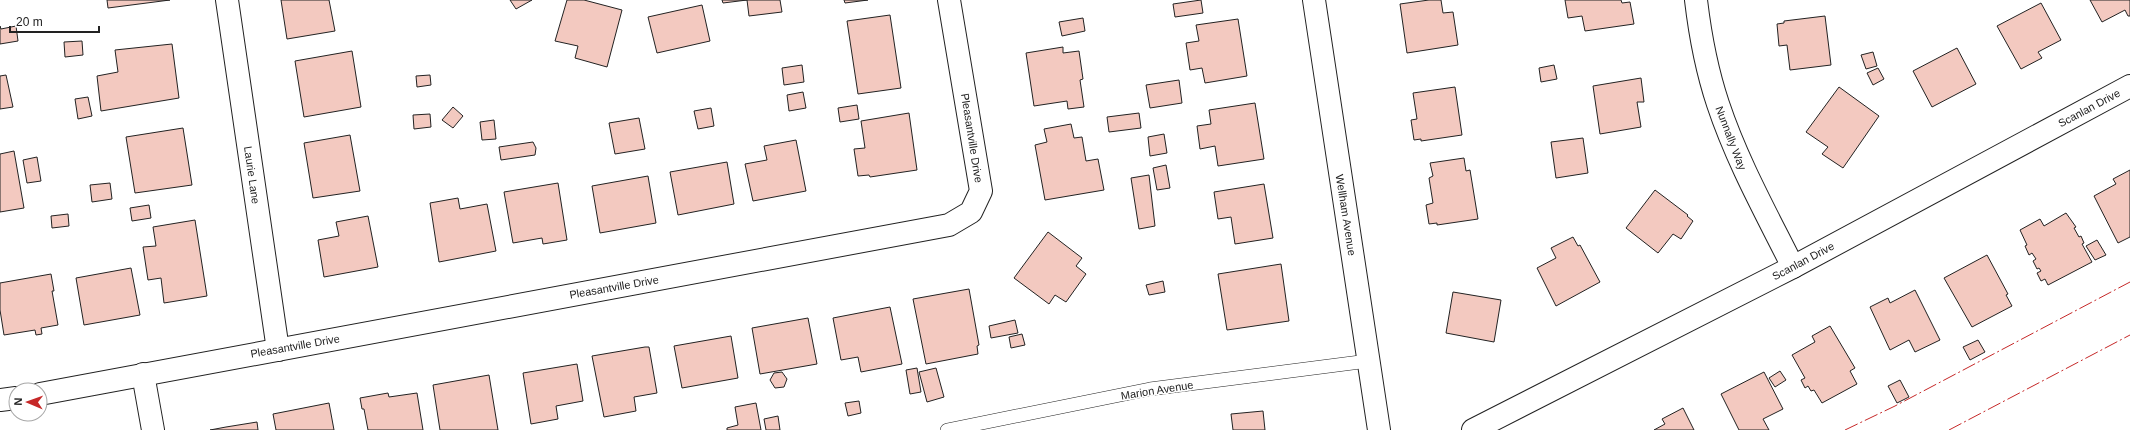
<svg xmlns="http://www.w3.org/2000/svg" width="2130" height="430" viewBox="0 0 2130 430" font-family="Arial,sans-serif">
	<style>
		.building { fill: #f3c9c0; stroke: #222 }
		.lines { fill: none; stroke-linecap: round; stroke-linejoin: round }
		.service-casing { stroke: #222; stroke-width: 14 }
		.minor-casing { stroke: #222; stroke-width: 24 }
		.tertiary-casing { stroke: #222; stroke-width: 24 }
		.service { stroke: #fff; stroke-width: 13 }
		.minor { stroke: #fff; stroke-width: 22 }
		.tertiary { stroke: #fff; stroke-width: 22 }
		.power { stroke: #c62828; stroke-width: 1; stroke-dasharray: 14 3 2 3; stroke-linecap: butt }
		.labels { text-anchor: middle; dominant-baseline: central; stroke-width: 3; stroke-linejoin: round; paint-order: stroke }
		.street-label { font-size: 11px; fill: #222; stroke: #fff }
	</style>
	<rect width="100%" height="100%" fill="#fff"/>
	<g class="building">
		<polygon points="107,0 170,0 108,8"/>
		<polygon points="281,0 329,0 335,31 287,39"/>
		<polygon points="510,0 532,0 516,9"/>
		<polygon points="567,0 584,0 622,10 607,67 575,58 578,46 555,41"/>
		<polygon points="722,0 780,0 782,12 749,16 747,0 723,3"/>
		<polygon points="844,0 868,0 845,3"/>
		<polygon points="1201,0 1203,13 1175,17 1173,4"/>
		<polygon points="1429,0 1441,0 1443,13 1453,12 1458,45 1407,53 1400,4"/>
		<polygon points="1565,0 1621,0 1622,3 1630,2 1634,24 1585,31 1582,16 1568,18"/>
		<polygon points="2090,0 2130,0 2130,16 2128,16 2125,10 2102,22"/>
		<polygon points="2041,3 2061,40 2038,52 2042,58 2021,69 1997,26"/>
		<polygon points="702,5 710,41 657,53 648,17"/>
		<polygon points="890,15 901,88 858,94 847,21"/>
		<polygon points="1825,16 1831,65 1790,70 1787,45 1779,46 1777,24 1784,23 1784,21"/>
		<polygon points="1083,18 1085,31 1062,36 1059,22"/>
		<polygon points="1238,19 1247,76 1205,83 1202,68 1190,70 1186,43 1199,41 1196,25"/>
		<polygon points="0,26 1,29 16,26 18,41 0,44"/>
		<polygon points="82,41 83,55 65,57 64,42"/>
		<polygon points="172,44 179,98 101,111 97,76 118,72 115,50"/>
		<polygon points="1063,47 1063,53 1079,51 1083,79 1080,80 1084,107 1068,109 1067,101 1034,106 1026,53"/>
		<polygon points="1957,48 1976,84 1932,107 1913,71"/>
		<polygon points="352,51 361,107 304,117 295,61"/>
		<polygon points="1873,52 1877,66 1866,69 1861,55"/>
		<polygon points="802,65 804,82 784,85 782,68"/>
		<polygon points="1554,65 1557,79 1541,82 1539,68"/>
		<polygon points="1878,68 1884,79 1873,85 1867,73"/>
		<polygon points="6,75 13,107 0,109 0,76"/>
		<polygon points="430,75 431,85 417,87 416,76"/>
		<polygon points="1641,78 1644,102 1637,102 1641,127 1600,134 1593,86"/>
		<polygon points="1179,80 1182,103 1150,108 1146,85"/>
		<polygon points="1455,87 1462,135 1421,141 1421,139 1414,140 1411,120 1417,119 1413,93"/>
		<polygon points="1839,87 1879,116 1843,168 1822,154 1828,147 1806,132"/>
		<polygon points="803,92 806,108 789,111 787,95"/>
		<polygon points="88,97 92,116 78,119 75,99"/>
		<polygon points="1255,103 1264,159 1218,166 1215,146 1200,149 1197,126 1211,124 1209,110"/>
		<polygon points="857,105 859,119 840,122 838,108"/>
		<polygon points="453,107 463,116 453,128 442,120"/>
		<polygon points="711,108 714,126 698,129 694,111"/>
		<polygon points="909,113 917,170 870,177 869,175 858,176 854,149 865,148 861,121"/>
		<polygon points="1139,113 1141,128 1109,132 1107,117"/>
		<polygon points="430,114 431,127 414,129 413,115"/>
		<polygon points="639,118 645,149 615,154 609,123"/>
		<polygon points="494,120 496,139 482,140 480,122"/>
		<polygon points="1071,124 1074,138 1082,137 1086,161 1098,159 1104,190 1045,200 1035,145 1047,142 1044,129"/>
		<polygon points="183,128 192,185 135,193 126,137"/>
		<polygon points="1164,134 1167,153 1150,156 1148,137"/>
		<polygon points="350,135 360,191 313,198 304,143"/>
		<polygon points="1583,138 1588,173 1556,178 1551,142"/>
		<polygon points="796,140 806,191 753,201 745,164 767,160 764,146"/>
		<polygon points="533,142 536,148 535,155 501,160 499,147"/>
		<polygon points="14,151 24,208 0,212 0,154"/>
		<polygon points="37,157 41,181 27,183 23,160"/>
		<polygon points="1464,158 1466,171 1470,170 1478,219 1437,225 1437,223 1429,224 1426,205 1433,203 1429,178 1433,176 1430,163"/>
		<polygon points="727,162 734,204 678,215 670,172"/>
		<polygon points="1166,165 1170,188 1157,190 1153,168"/>
		<polygon points="2130,170 2130,237 2118,243 2094,196 2116,184 2113,179"/>
		<polygon points="1149,175 1155,226 1139,229 1131,178"/>
		<polygon points="648,176 656,223 600,233 592,186"/>
		<polygon points="110,183 112,199 92,202 90,185"/>
		<polygon points="558,183 567,240 543,244 542,238 513,243 504,192"/>
		<polygon points="1264,184 1273,238 1235,244 1231,217 1218,219 1214,192"/>
		<polygon points="1655,190 1688,215 1687,216 1693,221 1681,239 1673,234 1658,253 1626,228"/>
		<polygon points="458,198 460,209 487,204 496,251 439,262 430,203"/>
		<polygon points="149,205 151,218 132,221 130,208"/>
		<polygon points="2066,213 2076,227 2074,228 2079,237 2081,236 2084,243 2082,244 2092,262 2048,285 2045,279 2041,281 2037,273 2041,271 2039,268 2037,269 2033,261 2036,259 2032,253 2029,255 2025,246 2027,245 2020,230 2040,219 2044,226"/>
		<polygon points="68,214 69,226 52,228 51,216"/>
		<polygon points="368,216 378,267 324,277 318,240 339,236 336,222"/>
		<polygon points="195,220 207,296 164,303 161,278 148,280 143,247 156,246 153,227"/>
		<polygon points="1048,232 1082,258 1076,266 1086,274 1066,302 1055,295 1049,304 1014,278"/>
		<polygon points="1573,237 1578,246 1580,245 1600,282 1556,306 1537,268 1556,258 1551,248"/>
		<polygon points="2097,240 2106,255 2095,260 2086,246"/>
		<polygon points="1987,255 2008,294 2006,295 2012,306 1972,327 1944,278"/>
		<polygon points="1281,264 1289,321 1227,330 1218,274"/>
		<polygon points="131,268 140,315 84,325 76,278"/>
		<polygon points="51,274 54,291 52,291 58,325 41,328 42,334 36,335 35,330 4,335 0,310 0,283"/>
		<polygon points="1163,281 1165,292 1149,295 1146,285"/>
		<polygon points="969,289 979,345 977,346 978,354 926,364 913,299"/>
		<polygon points="1915,290 1940,340 1915,352 1909,340 1890,350 1870,307 1888,298 1890,303"/>
		<polygon points="1453,292 1501,300 1494,342 1446,333"/>
		<polygon points="890,307 902,364 861,372 858,357 841,360 833,318"/>
		<polygon points="808,318 817,364 760,374 752,328"/>
		<polygon points="1015,320 1018,333 991,338 989,326"/>
		<polygon points="1830,326 1855,368 1850,371 1857,384 1822,403 1814,390 1811,391 1808,386 1805,388 1801,380 1805,378 1792,355 1815,342 1812,336"/>
		<polygon points="1022,334 1025,345 1011,348 1009,337"/>
		<polygon points="731,336 738,378 682,388 674,346"/>
		<polygon points="1978,340 1985,352 1970,360 1963,347"/>
		<polygon points="645,347 649,347 657,393 634,397 636,411 604,417 592,356"/>
		<polygon points="577,364 583,401 556,406 558,419 531,424 523,373"/>
		<polygon points="917,368 921,392 910,394 906,370"/>
		<polygon points="936,368 944,397 927,402 919,372"/>
		<polygon points="1780,371 1786,380 1775,387 1769,378"/>
		<polygon points="782,372 787,379 784,387 775,388 770,380 774,373"/>
		<polygon points="1764,372 1783,409 1763,419 1769,430 1739,430 1721,394"/>
		<polygon points="489,375 498,430 440,430 433,385"/>
		<polygon points="1900,380 1909,397 1897,403 1888,386"/>
		<polygon points="388,393 389,397 417,393 423,430 368,430 364,409 362,409 360,398"/>
		<polygon points="859,401 861,413 848,416 845,403"/>
		<polygon points="329,403 334,430 276,430 273,414"/>
		<polygon points="756,403 761,430 727,430 727,428 738,425 735,407"/>
		<polygon points="1683,408 1694,430 1654,430 1665,424 1662,419"/>
		<polygon points="1263,411 1265,430 1233,430 1231,414"/>
		<polygon points="778,416 780,430 766,430 764,419"/>
		<polygon points="257,422 258,430 210,430 226,427"/>
	</g>
	<g class="lines">
		<defs>
			<polyline id="service" points="947,430 1150,389 1368,361"/>
			<g id="minor">
				<polyline points="227,0 278,350"/>
				<path d="M 1696,0 C 1700,34 1707,71 1718,104 C 1737,161 1766,213 1793,267"/>
				<polyline points="143,374 153,430"/>
				<polyline points="40,394 949,225 971,212 981,191 949,0"/>
				<polyline points="0,400 16,398"/>
				<polyline points="1473,430 1793,267 2130,86"/>
			</g>
			<polyline id="tertiary" points="1314,0 1379,430"/>
		</defs>
		<use href="#service" class="service-casing"/>
		<use href="#minor" class="minor-casing"/>
		<use href="#tertiary" class="tertiary-casing"/>
		<use href="#service" class="service"/>
		<use href="#minor" class="minor"/>
		<use href="#tertiary" class="tertiary"/>
		<g class="power">
			<polyline points="1845,430 1895,406 2130,282"/>
			<polyline points="1949,430 2130,335"/>
		</g>
	</g>
	<g class="labels">
		<g class="street-label">
			<text transform="translate(2089 108) rotate(-28)">Scanlan Drive</text>
			<text transform="translate(972 138) rotate(81)">Pleasantville Drive</text>
			<text transform="translate(1731 138) rotate(69)">Nunnally Way</text>
			<text transform="translate(252 175) rotate(82)">Laurie Lane</text>
			<text transform="translate(1346 215) rotate(81)">Wellham Avenue</text>
			<text transform="translate(1803 261) rotate(-28)">Scanlan Drive</text>
			<text transform="translate(614 287) rotate(-10)">Pleasantville Drive</text>
			<text transform="translate(295 346) rotate(-10)">Pleasantville Drive</text>
			<text transform="translate(1157 390) rotate(-9)">Marion Avenue</text>
		</g>
	</g>
	<g transform="translate(28 402) rotate(272)"><circle r="19" fill="#ffffff" stroke="#a7a7a7"/>
	<path d="M0-3L7 15L0 10L-7 15Z" fill="#c62828"/>
	<text y="-6" font-size="11" font-weight="bold" text-anchor="middle" fill="#222222">N</text>
	</g>
	<path d="M10 26v6h89v-6" fill="none" stroke="#222222" stroke-width="2"/>
	<text x="16" y="26" font-size="12" fill="#222222" stroke="#ffffff" stroke-width="3" paint-order="stroke">20 m</text>
</svg>
